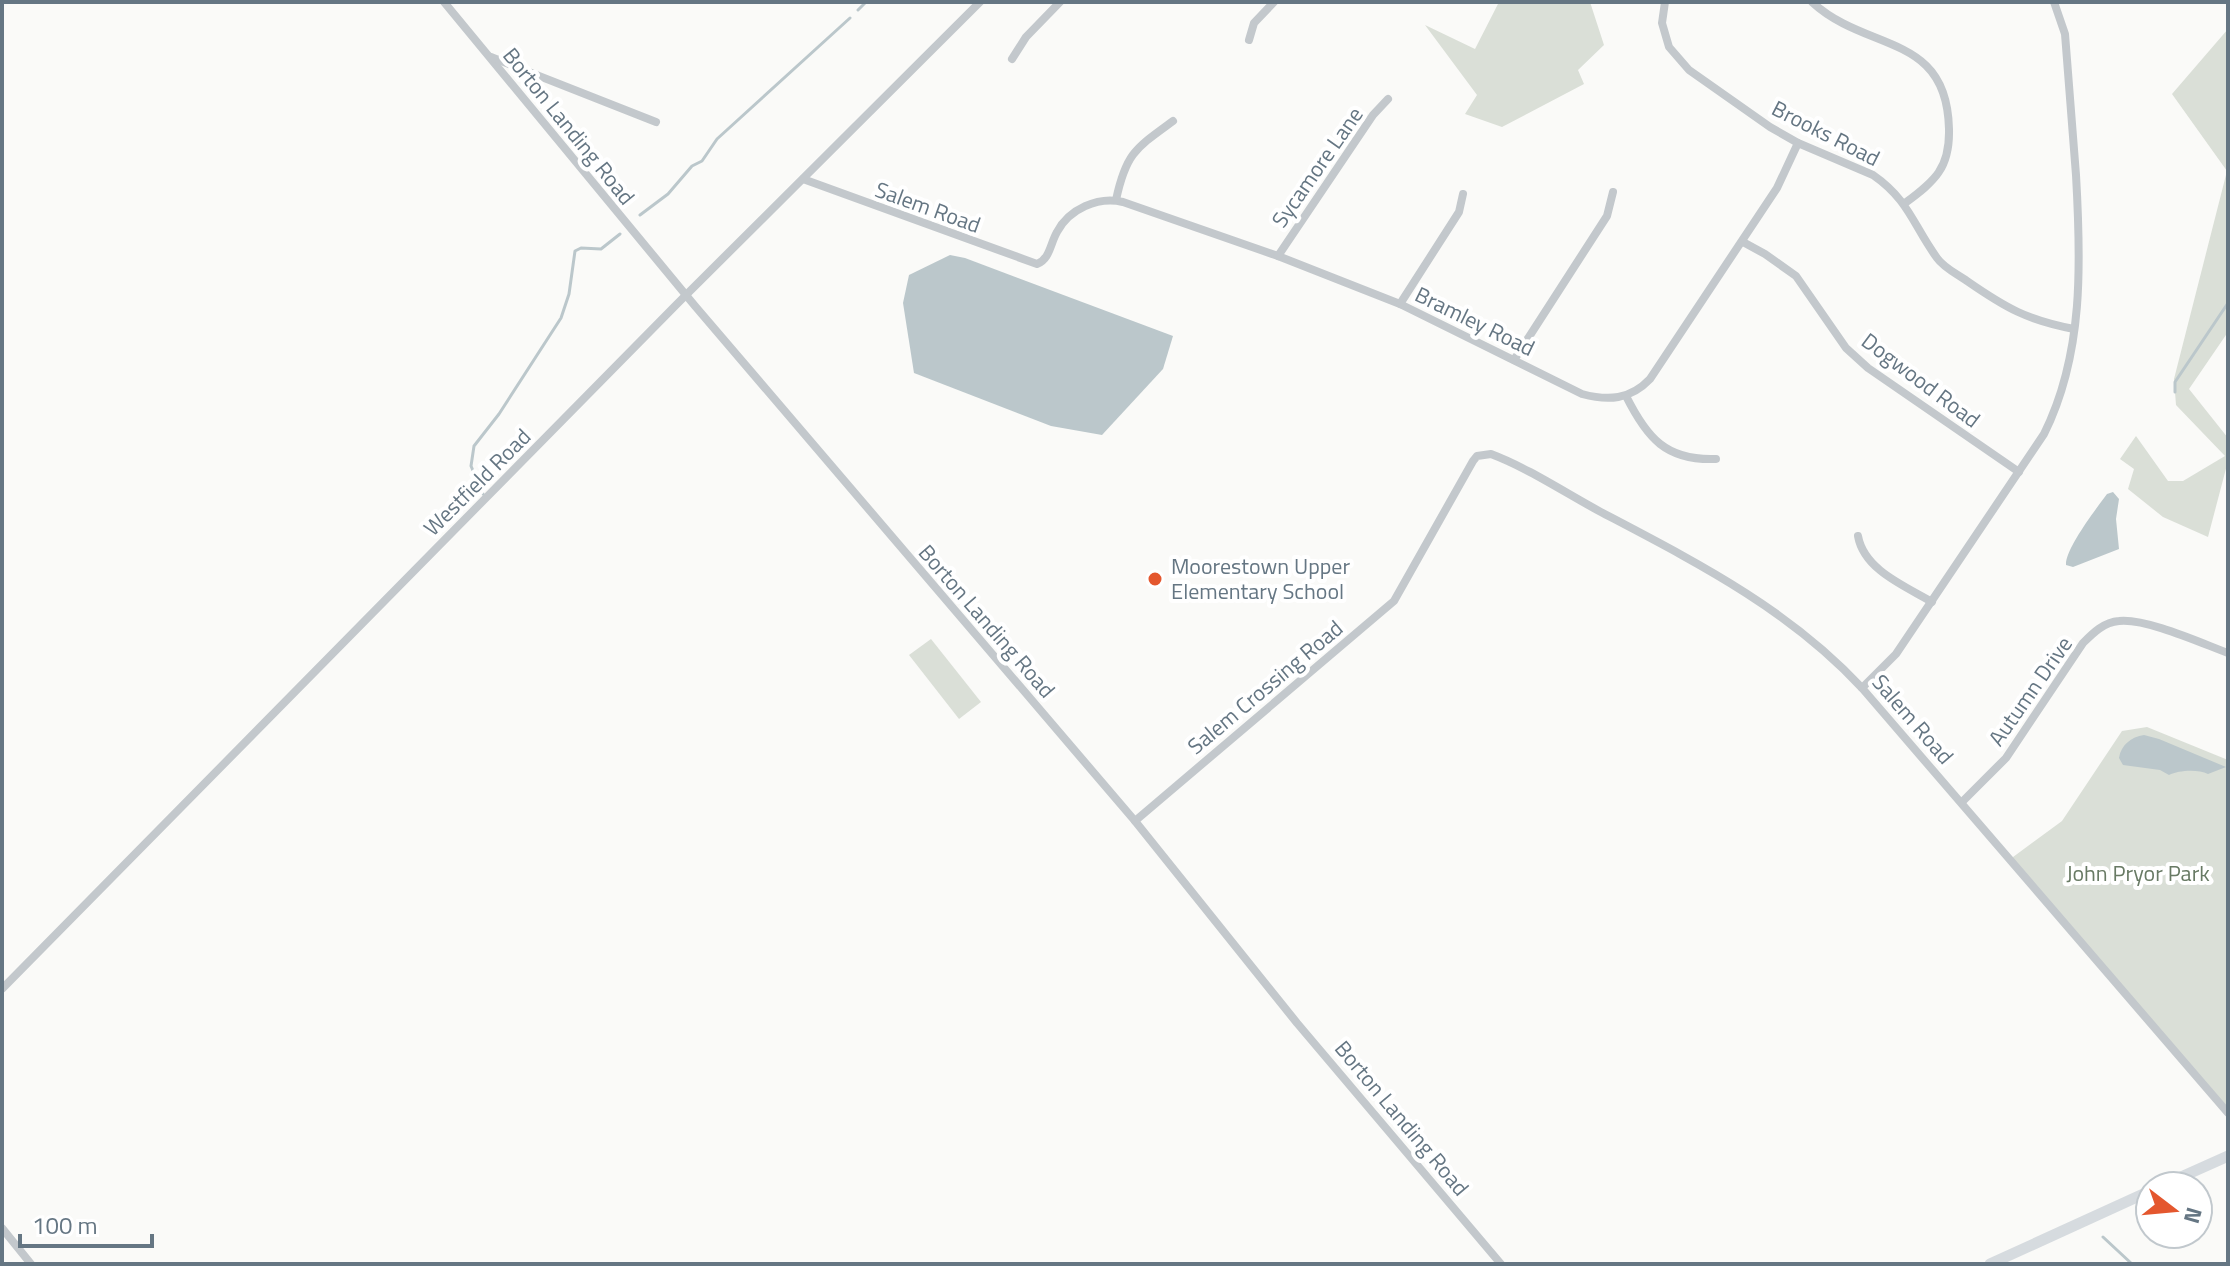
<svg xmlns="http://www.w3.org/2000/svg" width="2230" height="1266" viewBox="0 0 2230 1266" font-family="'Titillium Web',sans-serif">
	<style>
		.green { fill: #dadfd7 }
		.water { fill: #bbc7cb }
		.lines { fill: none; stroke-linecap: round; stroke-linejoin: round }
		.stream { stroke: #bbc7cb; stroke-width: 3 }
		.minor { stroke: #c3c8cc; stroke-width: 8 }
		.major { stroke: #d6dbdf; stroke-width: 11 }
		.poi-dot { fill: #e4572e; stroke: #fff; stroke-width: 3 }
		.labels { text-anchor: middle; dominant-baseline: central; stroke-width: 8; stroke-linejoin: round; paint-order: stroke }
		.street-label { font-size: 22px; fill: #657683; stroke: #fff }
		.poi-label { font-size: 22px; fill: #657683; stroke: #fff; text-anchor: start }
		.park-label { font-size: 22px; fill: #687a64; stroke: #fff }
	</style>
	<rect width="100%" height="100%" fill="#fafaf8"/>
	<g class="green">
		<polygon points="1499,2 1590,2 1604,45 1578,70 1584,84 1502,127 1465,114 1477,95 1425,25 1475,49"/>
		<polygon points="2228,29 2228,332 2189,389 2228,438 2228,461 2208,537 2163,517 2128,489 2134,469 2120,459 2136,436 2168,481 2183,481 2225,456 2176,405 2174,379 2227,171 2172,94"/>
		<polygon points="931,639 981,702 959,719 909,655"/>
		<polygon points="2147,727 2228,760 2228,1118 2009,860 2062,821 2122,731"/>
	</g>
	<g class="water">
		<polygon points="950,255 965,258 1173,336 1163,369 1102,435 1051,426 914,373 903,303 909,275"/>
		<path d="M 2113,492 L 2119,499 L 2116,519 L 2119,549 L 2073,567 L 2066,565 C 2065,549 2096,509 2107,494 Z"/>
		<path d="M 2144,735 L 2159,739 L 2226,767 L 2208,774 C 2198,769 2179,770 2169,775 L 2160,770 L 2123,765 L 2119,758 C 2121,745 2131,737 2144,735 Z"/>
	</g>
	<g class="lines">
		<g class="stream">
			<polyline points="858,10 866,2"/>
			<polyline points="640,215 668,194 692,166 702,161 717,139 850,18"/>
			<polyline points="2175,392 2175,382 2228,303"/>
			<polyline points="483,494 471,466 474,446 499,414 561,318 569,294 575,251 581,248 601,249 620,234"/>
			<polyline points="2103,1237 2132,1264"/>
		</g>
		<g class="minor">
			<polyline points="444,2 695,306 1135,821 1297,1023 1501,1264"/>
			<path d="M 1665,2 L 1662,23 L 1669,47 L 1689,70 L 1770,127 L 1798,143 L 1873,175 C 1909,200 1913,225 1937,258 C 1944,268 1957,274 1967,281 C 2006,308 2027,320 2074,329"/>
			<path d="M 1812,2 C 1867,53 1947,32 1949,129 C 1950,168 1935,181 1905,203"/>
			<polyline points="1249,40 1254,23 1274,2"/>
			<polyline points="491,57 656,122"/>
			<polyline points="1012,59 1026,37 1060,2"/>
			<path d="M 803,179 L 1037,264 C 1050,259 1050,244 1057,232 C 1069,209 1098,196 1123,202 L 1278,256 L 1400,304 L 1582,394 C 1608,401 1630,400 1650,379 L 1777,188 L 1798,143"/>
			<path d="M 1116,200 C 1126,153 1136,148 1173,121"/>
			<polyline points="1743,242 1765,254 1796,276 1846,348 1868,368 2019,472"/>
			<polyline points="1278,256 1373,115 1388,99"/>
			<polyline points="1400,304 1459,212 1463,194"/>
			<polyline points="1514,360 1607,216 1613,192"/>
			<path d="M 1626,396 C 1647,438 1666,461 1716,459"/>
			<path d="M 1858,536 C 1864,570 1905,586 1932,602"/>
			<path d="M 1862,688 L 1896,654 L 2044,434 C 2084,354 2081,262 2076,175 C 2072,128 2069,81 2065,34 L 2054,2"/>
			<path d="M 1962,802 L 2006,758 L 2083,643 C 2093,633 2104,622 2119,621 C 2146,618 2201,643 2228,653"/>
			<path d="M 1135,821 L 1394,601 L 1473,461 L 1477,456 L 1491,454 C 1528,468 1564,492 1599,511 C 1694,561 1788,608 1862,688 L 2228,1113"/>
			<polyline points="2,989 677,304 980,2"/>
			<polyline points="2,1228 31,1264"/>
		</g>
		<g class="major">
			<polyline points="2161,1186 2228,1156"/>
			<polyline points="1990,1264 2150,1191"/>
		</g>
	</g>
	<circle class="poi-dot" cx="1155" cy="579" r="8"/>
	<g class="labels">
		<g class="street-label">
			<text transform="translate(569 126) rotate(51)">Borton Landing Road</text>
			<text transform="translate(1826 133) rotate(27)">Brooks Road</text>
			<text transform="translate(1317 167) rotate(-55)">Sycamore Lane</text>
			<text transform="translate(928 207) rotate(20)">Salem Road</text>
			<text transform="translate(1475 321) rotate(26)">Bramley Road</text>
			<text transform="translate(1921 380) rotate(37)">Dogwood Road</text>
			<text transform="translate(477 482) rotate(-45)">Westfield Road</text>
			<text transform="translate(987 621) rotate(49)">Borton Landing Road</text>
			<text transform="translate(1265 687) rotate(-40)">Salem Crossing Road</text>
			<text transform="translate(2030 691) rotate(-55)">Autumn Drive</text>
			<text transform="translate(1913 719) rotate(49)">Salem Road</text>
			<text transform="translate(1402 1118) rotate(50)">Borton Landing Road</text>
		</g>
		<g class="poi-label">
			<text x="1171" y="566">Moorestown Upper<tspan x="1171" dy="25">Elementary School</tspan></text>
		</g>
		<g class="park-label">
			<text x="2138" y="873">John Pryor Park</text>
		</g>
	</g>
	<rect width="2230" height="1266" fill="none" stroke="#657683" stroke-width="8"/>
	<g transform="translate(2174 1210) rotate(106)"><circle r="38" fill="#ffffff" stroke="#c1c8cd" stroke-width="2"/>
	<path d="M0-6L14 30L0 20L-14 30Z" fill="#e4572e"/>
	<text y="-12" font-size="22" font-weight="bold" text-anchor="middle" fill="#657683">N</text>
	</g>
	<path d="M20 1234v12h132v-12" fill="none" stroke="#657683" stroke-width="4"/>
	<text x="32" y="1234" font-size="24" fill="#657683" stroke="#ffffff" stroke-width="6" paint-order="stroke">100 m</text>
</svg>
